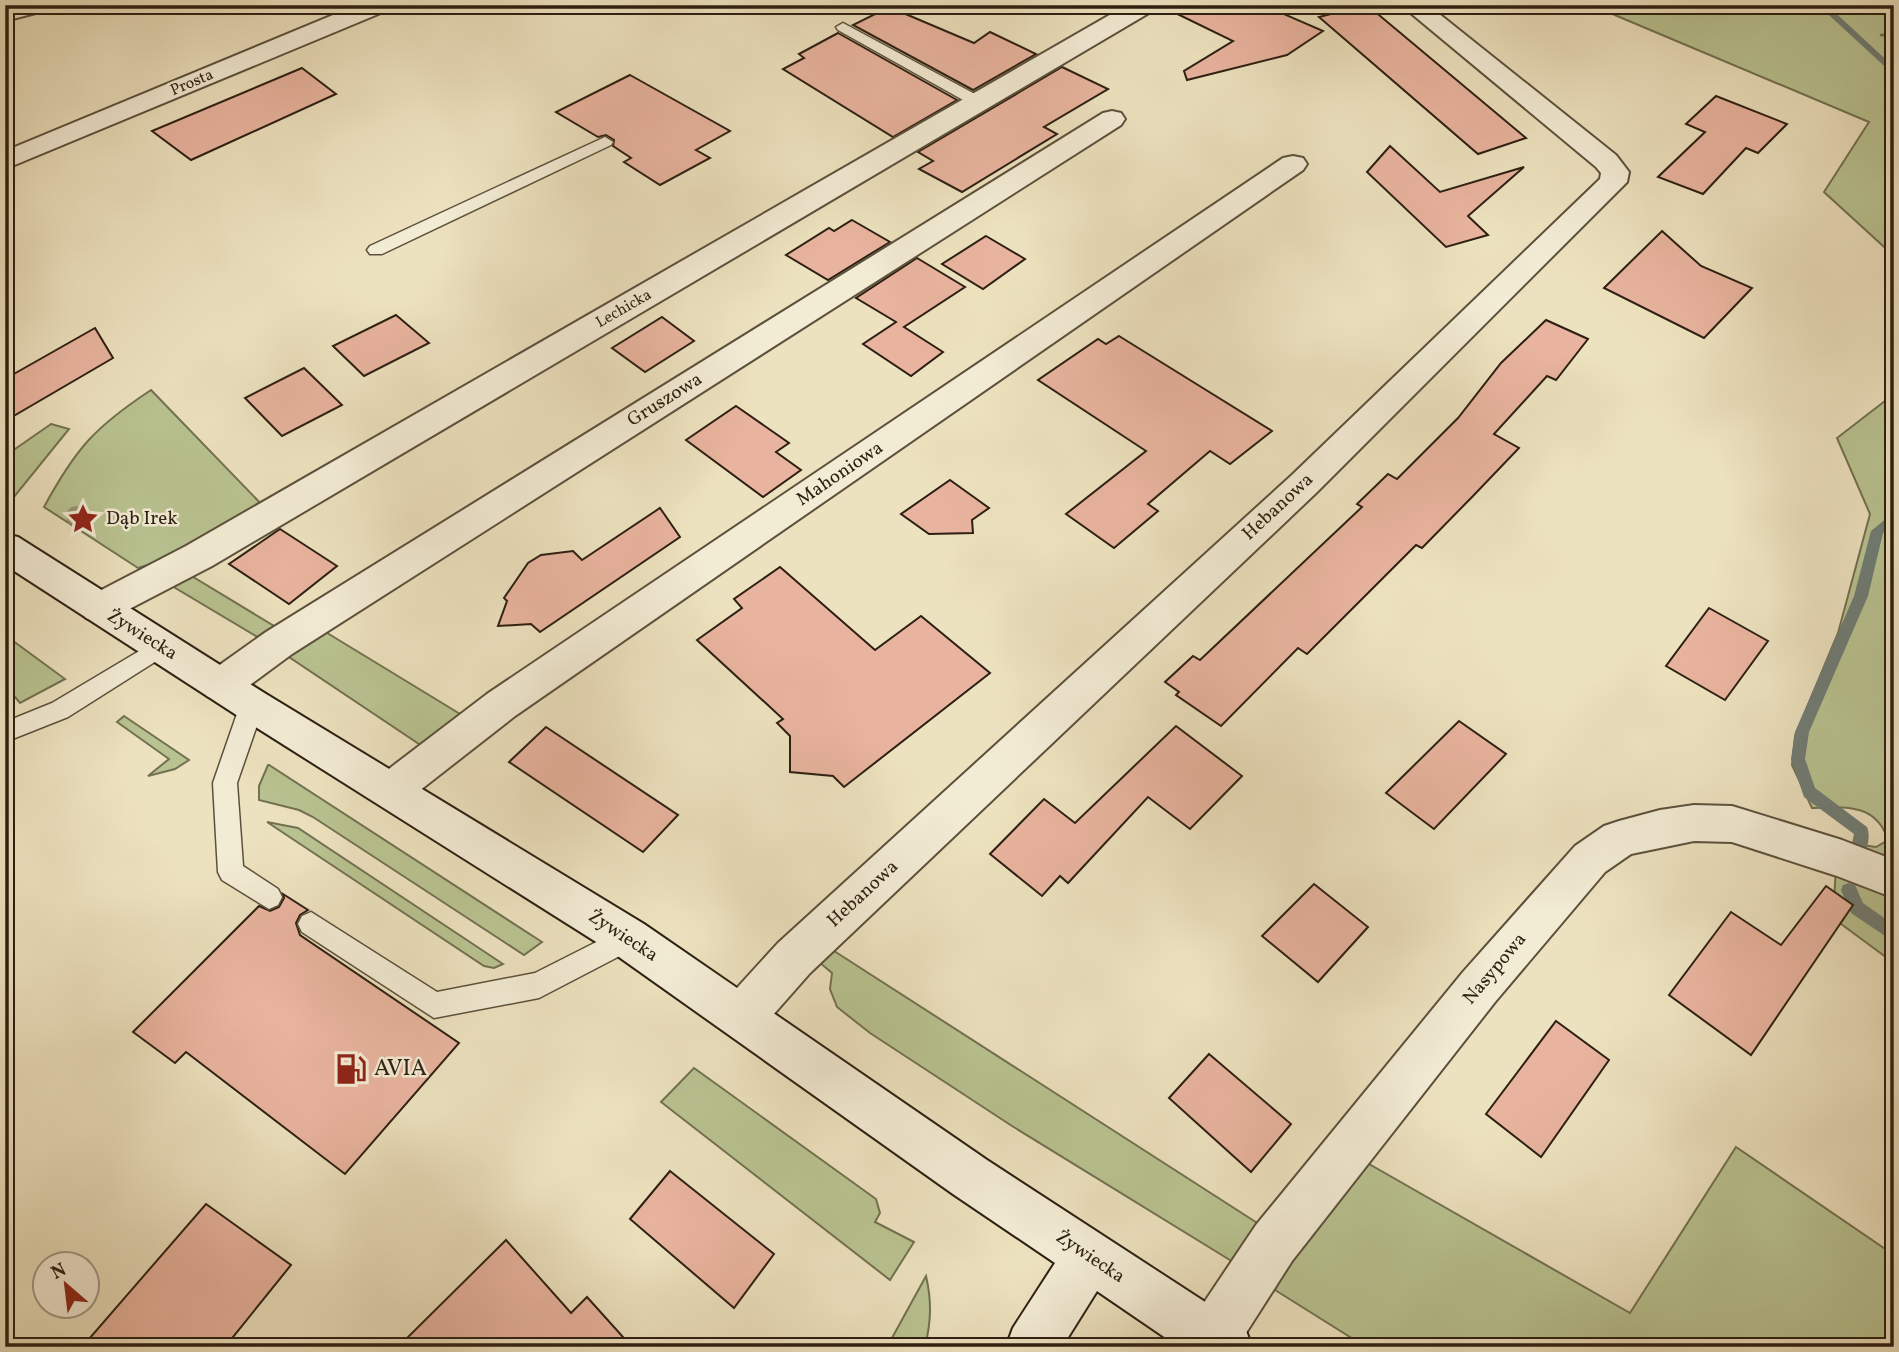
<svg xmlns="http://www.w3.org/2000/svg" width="1899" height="1352" viewBox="0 0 1899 1352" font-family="Vollkorn,serif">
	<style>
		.green { fill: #b9c391; stroke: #727151; stroke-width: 2 }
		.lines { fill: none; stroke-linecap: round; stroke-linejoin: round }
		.stream { fill: #6f7d76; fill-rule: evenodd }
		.building { fill: #e9b49f; stroke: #2c1f11; stroke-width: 2 }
		.lane-casing { stroke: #5c503c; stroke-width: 3 }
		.street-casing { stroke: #5c503c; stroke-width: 4 }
		.secondary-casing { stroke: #2c1f11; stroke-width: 4 }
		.lane { fill: #f3ecd5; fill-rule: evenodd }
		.street { fill: #f3ecd5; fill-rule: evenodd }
		.secondary { fill: #f3ecd5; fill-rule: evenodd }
		.tree { fill: #9a9274 }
		.labels { text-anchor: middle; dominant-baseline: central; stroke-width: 5; stroke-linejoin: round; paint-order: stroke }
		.far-street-label { font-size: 16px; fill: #2c1f11; stroke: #f3ecd5 }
		.street-label { font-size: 19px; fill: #2c1f11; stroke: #f3ecd5 }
		.poi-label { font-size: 19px; fill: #2c1f11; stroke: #f3ecd5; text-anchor: start }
		.near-poi-label { font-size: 23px; fill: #2c1f11; stroke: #f3ecd5; text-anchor: start }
	</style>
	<rect width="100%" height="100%" fill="#ede2bf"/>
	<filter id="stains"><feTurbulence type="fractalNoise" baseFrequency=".00286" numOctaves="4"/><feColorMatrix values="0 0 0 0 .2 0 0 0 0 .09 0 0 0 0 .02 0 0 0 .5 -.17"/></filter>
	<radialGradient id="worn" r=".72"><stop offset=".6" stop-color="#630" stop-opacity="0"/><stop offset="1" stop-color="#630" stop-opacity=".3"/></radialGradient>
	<g class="green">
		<polygon points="1591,5 1815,5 1823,11 1842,13 1832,5 1894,5 1894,33 1880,35 1894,37 1894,256 1824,192 1869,122"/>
		<path d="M 151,390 L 267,510 L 180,555 L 138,568 L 44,507 C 76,448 95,427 151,390 Z"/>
		<path d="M 1894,394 L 1894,873 L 1849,843 L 1876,847 L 1888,840 C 1876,803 1845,807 1812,808 L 1792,765 L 1795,736 L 1838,633 L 1870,514 L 1837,438 Z"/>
		<polygon points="51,424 69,429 14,497 5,491 5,456"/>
		<polygon points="185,572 284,632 266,642 167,583"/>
		<polygon points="319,628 465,717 422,746 289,657 291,650"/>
		<polygon points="5,635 65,679 20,703 5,685"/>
		<polygon points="124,716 189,760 175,769 148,776 169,759 117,722"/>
		<polygon points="268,765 269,765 542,942 524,955 313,817 299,810 259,800 259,786"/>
		<polygon points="267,822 298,828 503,964 494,968 484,966"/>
		<polygon points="1836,867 1894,888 1894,963 1833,918"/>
		<polygon points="831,949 1265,1228 1238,1265 1012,1126 870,1033 837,1007 830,989 832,973 819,962"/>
		<polygon points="694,1068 876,1199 880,1213 875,1222 914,1242 890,1280 661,1102"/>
		<polygon points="1736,1147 1894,1255 1894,1347 1366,1347 1275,1290 1293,1255 1362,1160 1630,1313"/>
		<path d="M 926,1276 C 932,1302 931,1322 925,1347 L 887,1347 Z"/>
	</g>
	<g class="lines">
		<g class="stream">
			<polygon points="1818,5 1827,5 1894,67 1894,75"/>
			<path d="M 1894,512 L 1894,524 L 1883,533 L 1868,596 L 1809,732 L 1805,759 L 1815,788 L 1867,827 C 1871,836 1867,850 1863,858 L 1858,860 L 1853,858 L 1850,853 L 1854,834 L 1804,797 L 1791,759 L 1795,732 L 1854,596 L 1871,531 Z"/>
			<polygon points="1849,883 1855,885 1863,903 1894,925 1894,942 1851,913 1841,890 1843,885"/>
		</g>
	</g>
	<g class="building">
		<polygon points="1159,5 1263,5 1323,31 1287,55 1187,80 1184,71 1233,41"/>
		<polygon points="1367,5 1526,138 1478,154 1319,17"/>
		<polygon points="889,7 974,43 990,32 1036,54 973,90 853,25"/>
		<polygon points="838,33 957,100 893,137 783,69 804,58 799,54"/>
		<polygon points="1062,67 1108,89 1044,127 1057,134 962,192 919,169 933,161 918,152"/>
		<polygon points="302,68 336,94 191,160 152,131"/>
		<polygon points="630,75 730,131 696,150 710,158 660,185 624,162 631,158 613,146 614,140 606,135 598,137 556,112"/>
		<polygon points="1716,96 1787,124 1758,153 1746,148 1703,194 1658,177 1705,132 1686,124"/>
		<polygon points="1390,146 1440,192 1524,167 1468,216 1488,235 1446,247 1367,172"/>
		<polygon points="852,220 890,242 828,280 786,255 829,228 834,231"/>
		<polygon points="1662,231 1701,266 1752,288 1704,338 1604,288"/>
		<polygon points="986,236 1025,259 983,289 942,264"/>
		<polygon points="917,258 965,287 904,327 943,352 911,376 863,344 896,322 856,298"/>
		<polygon points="396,315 429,343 364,376 333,346"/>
		<polygon points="662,317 694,341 645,372 612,348"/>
		<polygon points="1546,320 1588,339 1556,380 1547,376 1494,434 1519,448 1473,496 1422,548 1416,545 1307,654 1298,648 1221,726 1176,695 1179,692 1165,682 1193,656 1200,660 1362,507 1357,504 1388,474 1397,479 1458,418 1501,363"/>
		<polygon points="95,328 113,358 5,421 5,379"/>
		<polygon points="1119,336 1272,431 1230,464 1210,451 1148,504 1158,511 1114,548 1066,514 1146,451 1038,380 1098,339 1106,344"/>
		<polygon points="304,368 342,405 282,436 245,398"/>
		<polygon points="736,406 789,443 776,452 801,470 763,497 686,440"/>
		<polygon points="950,480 989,508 972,520 973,533 929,534 901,514"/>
		<polygon points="660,508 680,537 540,632 531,624 498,626 507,601 504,598 528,563 541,555 573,551 582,560"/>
		<polygon points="280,529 337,566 289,604 229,564"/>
		<polygon points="780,567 875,650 921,616 990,673 844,787 833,776 790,772 790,736 777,723 783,719 697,640 742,608 734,599"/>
		<polygon points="1709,608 1768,641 1725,700 1666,666"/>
		<polygon points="1459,721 1506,754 1434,829 1386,793"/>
		<polygon points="1176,726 1242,776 1190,829 1148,797 1068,883 1060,876 1042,896 990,854 1044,799 1075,823"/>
		<polygon points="546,727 678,815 643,852 509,762"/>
		<polygon points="1314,884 1368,927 1318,982 1262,936"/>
		<polygon points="1826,886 1853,905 1751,1055 1669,995 1731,912 1781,945"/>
		<polygon points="283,894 308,910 300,915 296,923 300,935 459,1043 345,1174 186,1052 175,1063 133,1032 259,906 270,911 279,907 284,898"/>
		<polygon points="1556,1021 1609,1060 1541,1157 1486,1114"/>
		<polygon points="1209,1054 1291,1124 1251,1172 1169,1098"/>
		<polygon points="670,1171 774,1254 734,1308 630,1219"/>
		<polygon points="206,1204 291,1265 225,1347 82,1347"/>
		<polygon points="506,1240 571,1313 587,1297 632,1347 398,1347"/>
	</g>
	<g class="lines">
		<defs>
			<g id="lane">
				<polygon points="843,23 984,99 986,102 978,107 972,105 838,30 836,27"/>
				<polygon points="605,137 613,142 611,145 382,254 370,254 367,250 370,246"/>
				<polygon points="161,638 169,641 172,647 169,653 68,717 5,742 5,722 52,703"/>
				<polygon points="252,696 260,698 264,705 237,783 243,866 278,889 282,897 278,905 269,909 222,880 218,872 213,783 240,705 244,698"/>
				<polygon points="311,912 437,992 535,973 628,926 637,929 641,938 637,947 539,998 434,1018 302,932 298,924 302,916"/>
			</g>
			<g id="street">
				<polygon points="50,5 47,10 5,21 5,6"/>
				<polygon points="357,5 391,5 388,10 5,169 5,151"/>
				<polygon points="1127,5 1157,5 1154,10 212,566 112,618 99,622 86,618 80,608 86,598 186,546"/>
				<polygon points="1401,5 1428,5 1616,155 1629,172 1627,182 1316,493 810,973 758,1032 742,1038 726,1032 719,1016 726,1000 778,943 1292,475 1600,179 1601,173 1596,167"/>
				<polygon points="1112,111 1121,113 1125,119 1121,125 292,654 235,696 221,701 207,696 202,685 207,674 266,632 1103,113"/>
				<polygon points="1293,156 1303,158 1307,164 1303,170 515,716 405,802 391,808 377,802 371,790 377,778 487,694 1283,158"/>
				<polygon points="1694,805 1732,806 1842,840 1894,860 1894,898 1837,876 1732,842 1694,841 1631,854 1605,872 1495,1002 1292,1261 1237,1347 1189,1347 1186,1338 1193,1319 1256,1225 1463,972 1575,846 1604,826 1619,821 1660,810"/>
			</g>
			<polygon id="secondary" points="5,534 18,537 266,694 644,924 987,1160 1245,1328 1252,1347 1179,1347 1097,1291 1062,1347 1006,1347 1013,1328 1055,1263 953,1194 612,952 238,716 5,565"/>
		</defs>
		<use href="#lane" class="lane-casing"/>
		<use href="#street" class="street-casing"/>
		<use href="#secondary" class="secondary-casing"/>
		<use href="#lane" class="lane"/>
		<use href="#street" class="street"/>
		<use href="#secondary" class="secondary"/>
	</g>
	<circle class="tree" cx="76" cy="516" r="10"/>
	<defs>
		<symbol id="sight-bare" viewBox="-9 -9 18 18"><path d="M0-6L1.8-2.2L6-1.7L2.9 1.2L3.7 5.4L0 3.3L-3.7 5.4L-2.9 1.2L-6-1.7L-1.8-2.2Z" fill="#8f2418" stroke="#f3ecd5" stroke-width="2.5" paint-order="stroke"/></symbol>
		<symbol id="fuel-bare" viewBox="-9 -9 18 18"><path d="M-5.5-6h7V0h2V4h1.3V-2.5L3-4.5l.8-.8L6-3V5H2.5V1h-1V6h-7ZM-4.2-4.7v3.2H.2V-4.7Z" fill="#8f2418" stroke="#f3ecd5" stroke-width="2.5" paint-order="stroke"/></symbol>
	</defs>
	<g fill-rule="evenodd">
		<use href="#sight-bare" x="61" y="497" width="44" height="44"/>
		<use href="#fuel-bare" x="329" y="1047" width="44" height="44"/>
	</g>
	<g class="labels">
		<g class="far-street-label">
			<text transform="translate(192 83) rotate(-23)">Prosta</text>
			<text transform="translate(624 309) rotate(-30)">Lechicka</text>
		</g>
		<g class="street-label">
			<text transform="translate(665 400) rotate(-32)">Gruszowa</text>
			<text transform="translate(840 474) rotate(-34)">Mahoniowa</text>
			<text transform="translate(1278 507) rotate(-43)">Hebanowa</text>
			<text transform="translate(142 635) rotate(32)">Żywiecka</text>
			<text transform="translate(863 894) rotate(-43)">Hebanowa</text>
			<text transform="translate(623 936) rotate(33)">Żywiecka</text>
			<text transform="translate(1495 969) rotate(-50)">Nasypowa</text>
			<text transform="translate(1090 1257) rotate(34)">Żywiecka</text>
		</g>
		<g class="poi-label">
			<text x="106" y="519">Dąb Irek</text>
		</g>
		<g class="near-poi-label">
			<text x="374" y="1069">AVIA</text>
		</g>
	</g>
	<rect width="1899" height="1352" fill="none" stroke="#ede2bf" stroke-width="28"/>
	<rect x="7" y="7" width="1885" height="1338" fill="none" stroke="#2c1f11" stroke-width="3.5"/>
	<rect x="14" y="14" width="1871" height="1324" fill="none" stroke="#2c1f11" stroke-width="2"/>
	<g transform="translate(66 1285) rotate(332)"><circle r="33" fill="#f3ecd5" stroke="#a39a87" stroke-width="2"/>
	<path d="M0-5L12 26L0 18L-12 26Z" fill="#8f2418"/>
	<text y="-10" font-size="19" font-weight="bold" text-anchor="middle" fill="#2c1f11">N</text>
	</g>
	<rect width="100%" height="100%" filter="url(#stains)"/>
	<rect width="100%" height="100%" fill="url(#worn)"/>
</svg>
